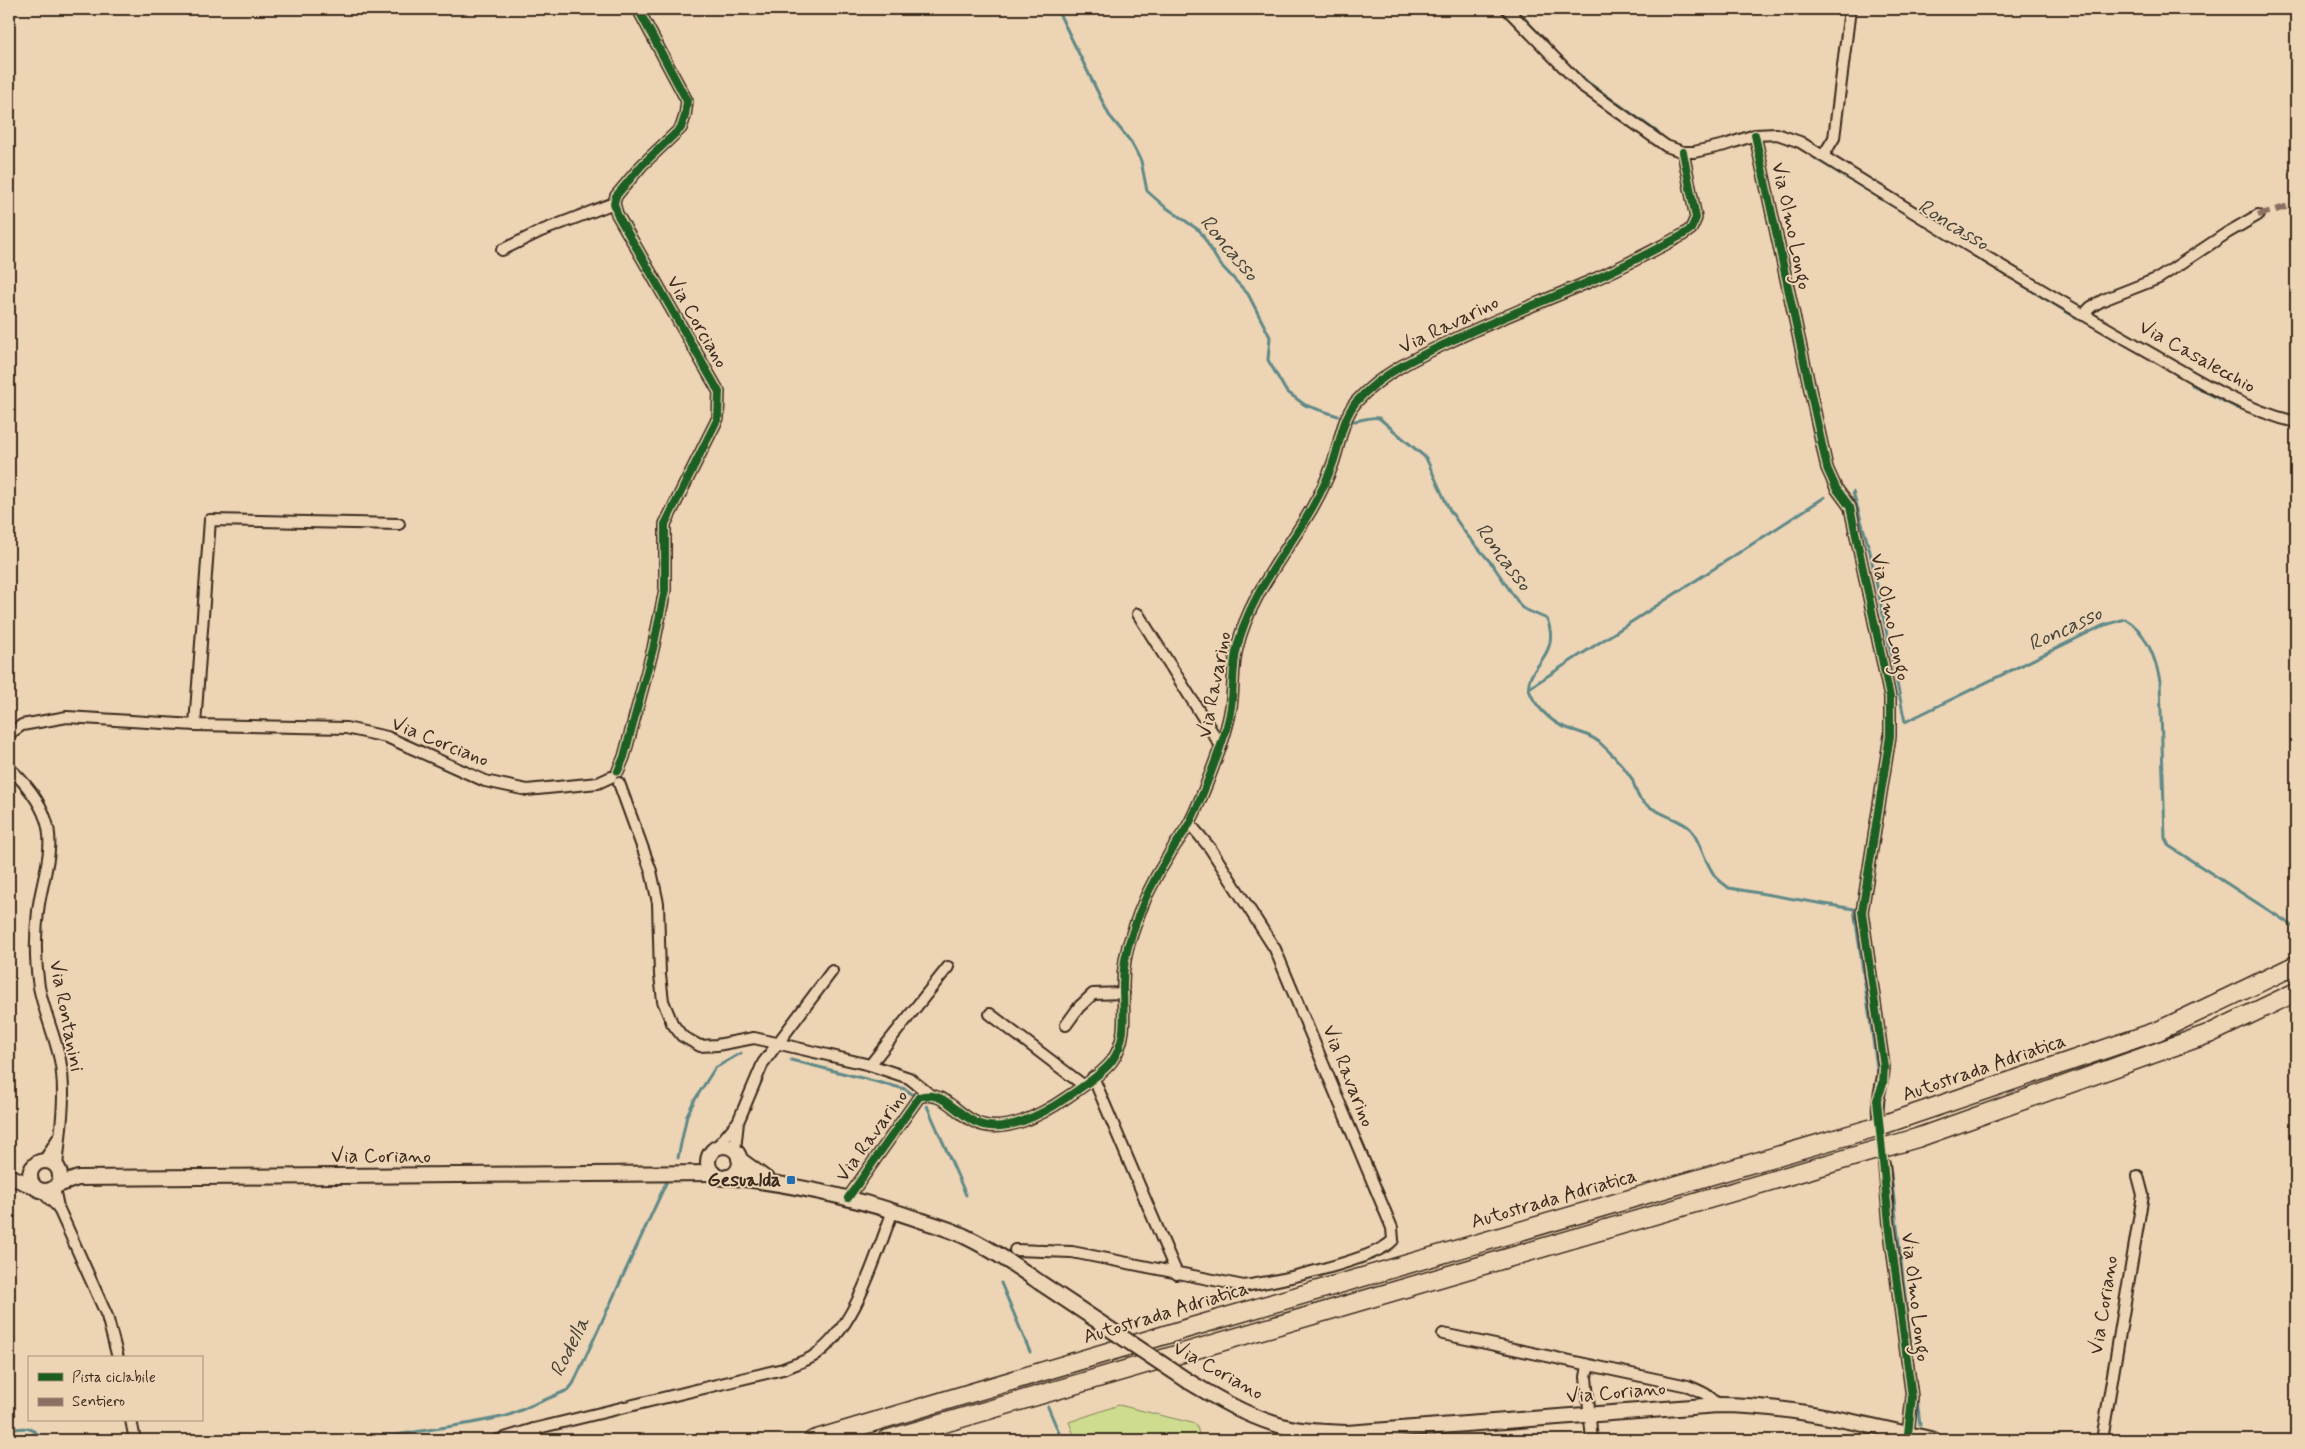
<svg xmlns="http://www.w3.org/2000/svg" width="2305" height="1449" viewBox="0 0 2305 1449" font-family="Mynerve,sans-serif">
	<style>
		.green { fill: #cddc8f; stroke: #848356 }
		.lines { fill: none; stroke-linecap: round; stroke-linejoin: round }
		.stream { stroke: #608988; stroke-width: 3 }
		.minor-tunnel { stroke: #c9b296; stroke-width: 10; stroke-dasharray: 10 5; stroke-linecap: butt }
		.minor-casing { stroke: #3b2a1e; stroke-width: 14 }
		.secondary-casing { stroke: #3b2a1e; stroke-width: 18 }
		.motorway-casing { stroke: #3b2a1e; stroke-width: 21 }
		.minor { stroke: #ecd4b4; stroke-width: 10 }
		.secondary { stroke: #ecd4b4; stroke-width: 14 }
		.motorway { stroke: #ecd4b4; stroke-width: 18 }
		.secondary-bridge-casing { stroke: #3b2a1e; stroke-width: 18; stroke-linecap: butt }
		.secondary-bridge { stroke: #ecd4b4; stroke-width: 14 }
		.quiet { stroke: #8d6e63; stroke-width: 6; stroke-dasharray: 12 6; stroke-linecap: butt }
		.cycleway-casing { stroke: #ecd4b4; stroke-width: 11 }
		.cycleway { stroke: #1b5e20; stroke-width: 8 }
		.poi-dot { fill: #1f6fb2; stroke: #ecd4b4; stroke-width: 2 }
		.labels { text-anchor: middle; dominant-baseline: central; stroke-width: 4; stroke-linejoin: round; paint-order: stroke }
		.street-label { font-size: 20px; fill: #3b2a1e; stroke: #ecd4b4 }
		.poi-label { font-size: 20px; font-weight: bold; fill: #3b2a1e; stroke: #ecd4b4; text-anchor: end }
		.water-label { font-size: 21px; font-style: italic; fill: #444239; stroke: #ecd4b4 }
	</style>
	<rect width="100%" height="100%" fill="#ecd4b4"/>
	<filter id="ink" filterUnits="userSpaceOnUse"><feTurbulence type="fractalNoise" baseFrequency=".02" numOctaves="2"/><feDisplacementMap in="SourceGraphic" scale="10" xChannelSelector="R" yChannelSelector="G"/><feConvolveMatrix kernelMatrix="1 2 1 2 8 2 1 2 1" color-interpolation-filters="sRGB"/></filter>
	<g filter="url(#ink)">
		<polygon class="green" points="1119,1405 1196,1424 1201,1440 1076,1440 1069,1422"/>
		<g class="lines">
			<g class="stream">
				<polyline points="1057,9 1109,115 1131,142 1141,161 1147,191 1164,206 1200,231 1219,263 1248,294 1270,337 1268,360 1286,391 1305,405 1338,416"/>
				<polyline points="1516,9 1544,40"/>
				<polyline points="1569,66 1589,83 1660,134"/>
				<polyline points="1816,159 2075,317"/>
				<polyline points="2192,385 2239,409"/>
				<path d="M 1352,421 C 1362,421 1369,416 1379,418 L 1426,458 L 1449,509 L 1466,534 L 1492,564 L 1522,608 L 1547,619 C 1562,656 1525,667 1529,689 C 1533,704 1550,721 1564,727 C 1577,732 1588,733 1599,742 C 1610,752 1624,766 1632,779 C 1635,786 1636,795 1641,800 C 1652,813 1685,820 1692,831 C 1701,845 1705,862 1715,876 C 1718,880 1724,884 1729,888 L 1854,909 L 1878,1074"/>
				<path d="M 1853,492 L 1870,552 L 1905,722 L 2102,626 L 2125,619 C 2146,630 2156,660 2160,681 L 2165,838 L 2169,846 L 2296,928"/>
				<polyline points="1529,688 1825,497"/>
				<polyline points="791,1060 905,1089 912,1094"/>
				<polyline points="927,1106 966,1195"/>
				<polyline points="678,1158 687,1115 694,1101 715,1068 741,1053"/>
				<polyline points="1890,1166 1920,1425"/>
				<polyline points="1001,1283 1030,1352"/>
				<polyline points="1048,1407 1062,1440"/>
				<path d="M 9,1430 C 24,1427 33,1426 43,1440"/>
				<polyline points="364,1440 472,1423 507,1416 568,1390 573,1384 666,1183"/>
			</g>
			<polyline class="minor-tunnel" points="1879,1123 1884,1164"/>
			<defs>
				<g id="minor">
					<path d="M 1507,9 L 1581,85 L 1666,146 L 1683,152 L 1694,152 L 1725,145 L 1755,135 L 1777,134 L 1800,142 C 1913,212 2025,282 2140,347 C 2190,375 2240,409 2296,422"/>
					<path d="M 1755,135 L 1827,468 L 1836,488 L 1850,507 L 1890,697 L 1890,736 L 1862,912 L 1884,1067 C 1883,1085 1876,1097 1878,1115"/>
					<polyline points="1823,156 1834,138 1850,9"/>
					<polyline points="502,250 541,231 614,203"/>
					<polyline points="2083,315 2091,307 2103,300 2159,278 2227,233 2258,215"/>
					<polyline points="1138,614 1221,746"/>
					<polyline points="195,725 210,520 399,524"/>
					<polyline points="9,734 22,725 67,717 195,725 346,728 387,737 485,781 527,790 598,783 611,777"/>
					<path d="M 9,768 C 24,781 40,801 46,820 C 56,849 41,882 38,911 C 35,936 35,962 39,987 C 44,1012 55,1036 60,1060 C 67,1095 60,1132 57,1167"/>
					<polyline points="618,771 624,757 653,649 665,590 665,524 718,418 719,392 617,214 614,203 616,196 642,165 681,128 685,116 687,101 638,9"/>
					<polyline points="619,783 651,871 658,903 660,975 663,1001 672,1023 682,1036 700,1046 717,1045 754,1038 776,1043 870,1065 909,1078 928,1093"/>
					<polyline points="990,1014 1083,1085"/>
					<polyline points="1066,1025 1079,1007 1093,994 1124,993"/>
					<polyline points="870,1065 948,967"/>
					<polyline points="1093,1077 1177,1274"/>
					<polyline points="716,1148 737,1123"/>
					<polyline points="735,1150 738,1122 763,1063 832,971"/>
					<polyline points="44,1161 58,1138"/>
					<polyline points="1884,1164 1889,1224 1912,1397 1908,1434"/>
					<polyline points="54,1188 58,1207 107,1316 118,1358"/>
					<polyline points="41,1191 58,1207"/>
					<path d="M 848,1198 L 919,1097 C 943,1089 955,1113 975,1122 C 1003,1136 1043,1114 1066,1098 C 1078,1090 1104,1072 1112,1061 C 1128,1039 1123,1011 1123,985 C 1123,968 1126,950 1132,934 C 1140,908 1153,880 1168,857 C 1174,845 1183,835 1189,824 C 1201,801 1210,775 1219,751 C 1224,737 1229,721 1231,707 C 1234,688 1232,667 1237,648 C 1253,579 1310,530 1333,463 C 1340,443 1342,419 1356,402 C 1381,374 1415,358 1449,342 C 1496,319 1545,301 1593,280 C 1623,267 1652,251 1681,236 L 1691,229 L 1696,218 L 1683,152"/>
					<path d="M 1015,1250 L 1072,1252 L 1244,1286 C 1273,1282 1376,1260 1393,1240 L 1392,1228 L 1275,949 L 1210,848 L 1190,824"/>
					<path d="M 1443,1334 L 1688,1386 C 1700,1391 1709,1394 1718,1405"/>
					<polyline points="1588,1366 1586,1377 1592,1440"/>
					<polyline points="131,1420 135,1440"/>
					<polyline points="534,1429 537,1440"/>
					<path d="M 498,1440 L 534,1429 L 783,1369 C 793,1365 803,1362 812,1357 C 856,1330 875,1256 893,1211"/>
					<polyline points="2102,1440 2143,1195 2138,1176"/>
				</g>
				<g id="secondary">
					<circle cx="724" cy="1162" r="16"/>
					<polyline points="739,1159 769,1181"/>
					<circle cx="45" cy="1176" r="15"/>
					<polyline points="9,1176 33,1186"/>
					<path d="M 727,1177 C 793,1184 857,1198 920,1220 C 935,1225 950,1229 964,1236 C 990,1248 1015,1265 1039,1282"/>
					<polyline points="58,1185 78,1178 713,1173"/>
					<path d="M 1188,1381 C 1223,1402 1261,1424 1301,1430 C 1316,1432 1332,1432 1347,1433 L 1718,1405 C 1791,1405 1863,1424 1934,1440"/>
				</g>
				<g id="motorway">
					<polyline points="813,1440 1185,1329 1873,1128 2158,1031 2296,965"/>
					<polyline points="886,1440 1917,1138 2211,1033 2296,992"/>
				</g>
			</defs>
			<use href="#minor" class="minor-casing"/>
			<use href="#secondary" class="secondary-casing"/>
			<use href="#motorway" class="motorway-casing"/>
			<use href="#minor" class="minor"/>
			<use href="#secondary" class="secondary"/>
			<use href="#motorway" class="motorway"/>
			<defs>
				<polyline id="secondary-bridge" points="1039,1282 1188,1381"/>
			</defs>
			<use href="#secondary-bridge" class="secondary-bridge-casing"/>
			<use href="#secondary-bridge" class="secondary-bridge"/>
			<polyline class="quiet" points="2258,215 2296,204"/>
			<defs>
				<g id="cycleway">
					<polyline points="1755,135 1827,468 1836,488 1850,507 1890,697 1890,736 1862,912 1884,1067 1883,1084 1877,1100 1889,1224 1912,1397 1908,1434"/>
					<polyline points="618,771 624,757 653,649 665,590 665,524 718,418 719,392 617,214 614,203 616,196 642,165 681,128 685,116 687,101 638,9"/>
					<path d="M 848,1198 L 919,1097 C 943,1089 955,1113 975,1122 C 1003,1136 1043,1114 1066,1098 C 1078,1090 1104,1072 1112,1061 C 1128,1039 1123,1011 1123,985 C 1123,968 1126,950 1132,934 C 1140,908 1153,880 1168,857 C 1174,845 1183,835 1189,824 C 1201,801 1210,775 1219,751 C 1224,737 1229,721 1231,707 C 1234,688 1232,667 1237,648 C 1253,579 1310,530 1333,463 C 1340,443 1342,419 1356,402 C 1381,374 1415,358 1449,342 C 1496,319 1545,301 1593,280 C 1623,267 1652,251 1681,236 L 1691,229 L 1696,218 L 1683,152"/>
				</g>
			</defs>
			<use href="#cycleway" class="cycleway-casing"/>
			<use href="#cycleway" class="cycleway"/>
		</g>
	</g>
	<rect class="poi-dot" x="786" y="1175" width="10" height="10" rx="2.5"/>
	<g class="labels">
		<g class="street-label">
			<text transform="translate(1791 226) rotate(78)">Via Olmo Longo</text>
			<text transform="translate(697 322) rotate(60)">Via Corciano</text>
			<text transform="translate(1449 325) rotate(-26)">Via Ravarino</text>
			<text transform="translate(2197 357) rotate(29)">Via Casalecchio</text>
			<text transform="translate(1890 617) rotate(78)">Via Olmo Longo</text>
			<text transform="translate(1215 685) rotate(-79)">Via Ravarino</text>
			<text transform="translate(440 742) rotate(22)">Via Corciano</text>
			<text transform="translate(66 1016) rotate(79)">Via Rontanini</text>
			<text transform="translate(1984 1068) rotate(-19)">Autostrada Adriatica</text>
			<text transform="translate(1348 1076) rotate(68)">Via Ravarino</text>
			<text transform="translate(872 1136) rotate(-54)">Via Ravarino</text>
			<text x="381" y="1156">Via Coriano</text>
			<text transform="translate(1554 1199) rotate(-16)">Autostrada Adriatica</text>
			<text transform="translate(1915 1297) rotate(83)">Via Olmo Longo</text>
			<text transform="translate(2104 1305) rotate(-81)">Via Coriano</text>
			<text transform="translate(1166 1313) rotate(-17)">Autostrada Adriatica</text>
			<text transform="translate(1218 1371) rotate(29)">Via Coriano</text>
			<text transform="translate(1616 1393) rotate(-5)">Via Coriano</text>
		</g>
		<g class="poi-label">
			<text x="781" y="1180">Gesualda</text>
		</g>
		<g class="water-label">
			<text transform="translate(1953 225) rotate(32)">Roncasso</text>
			<text transform="translate(1229 248) rotate(50)">Roncasso</text>
			<text transform="translate(1503 557) rotate(53)">Roncasso</text>
			<text transform="translate(2065 629) rotate(-25)">Roncasso</text>
			<text transform="translate(570 1347) rotate(-63)">Rodella</text>
		</g>
	</g>
	<rect width="2305" height="1449" fill="none" stroke="#ecd4b4" stroke-width="30"/>
	<rect x="15" y="15" width="2275" height="1419" fill="none" stroke="#3b2a1e" stroke-width="2" filter="url(#ink)"/>
	<rect x="28" y="1356" width="175" height="65" fill="#ecd4b4" stroke="#a59078"/>
	<rect x="38" y="1373" width="25" height="8" fill="#1b5e20" stroke="#a59078"/>
	<text x="72" y="1382" font-size="15" fill="#3b2a1e">Pista ciclabile</text>
	<rect x="38" y="1398" width="25" height="8" fill="#8d6e63" stroke="#a59078"/>
	<text x="72" y="1406" font-size="15" fill="#3b2a1e">Sentiero</text>
</svg>
